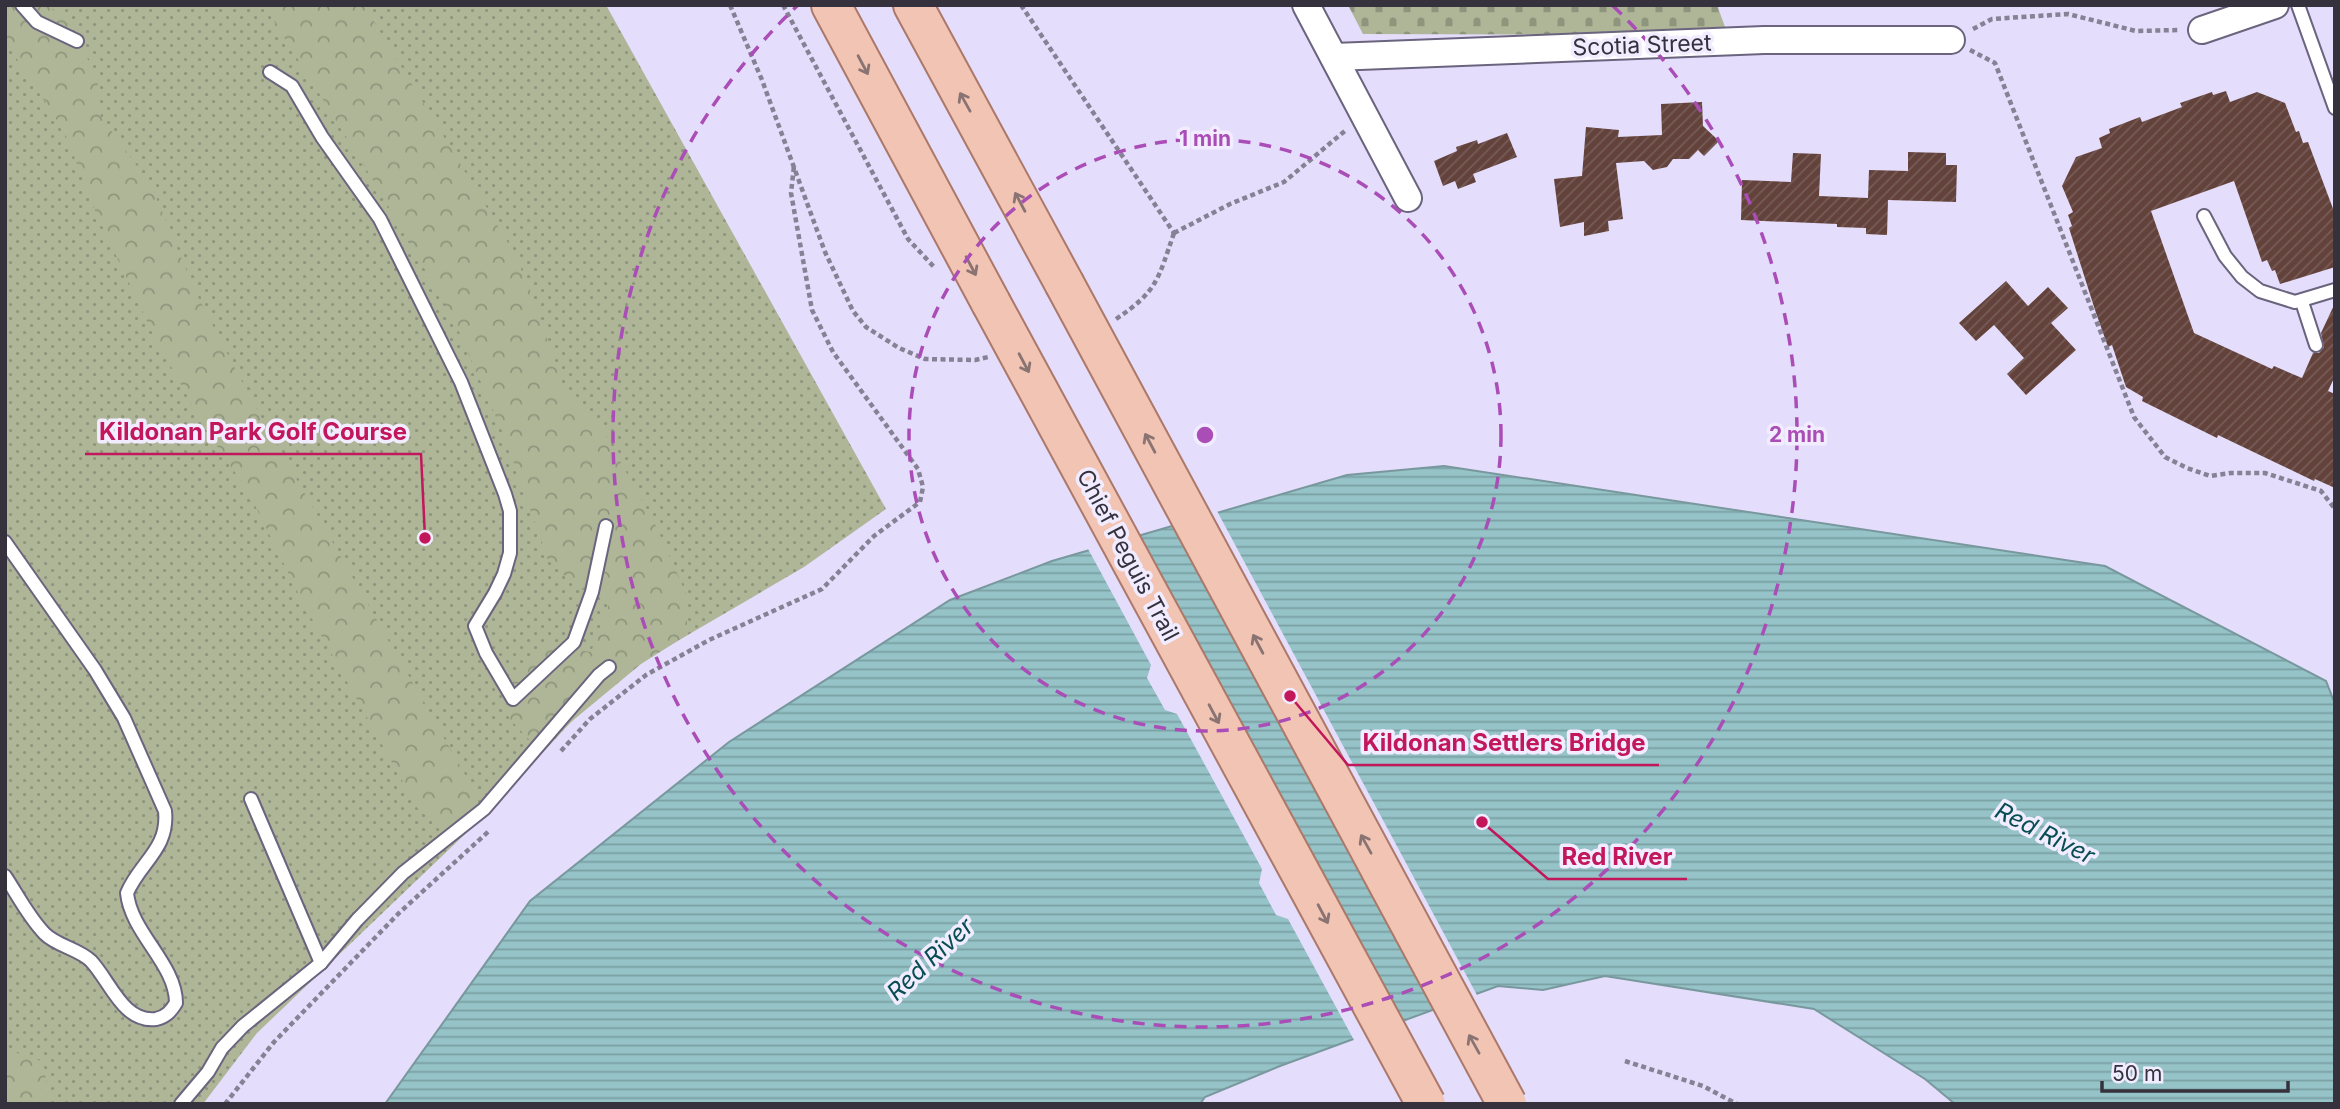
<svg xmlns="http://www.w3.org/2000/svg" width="2340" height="1109" viewBox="0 0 2340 1109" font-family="Inter,sans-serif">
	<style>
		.grass { fill: url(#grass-dots) }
		.forest { fill: url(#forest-crowns) }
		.cemetery { fill: url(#cemetery-stones) }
		.water { fill: url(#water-rules); stroke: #78989e; stroke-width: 2 }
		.pier { fill: #e4ddfb }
		.building { fill: url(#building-hatch) }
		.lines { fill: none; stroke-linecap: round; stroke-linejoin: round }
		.lane-casing { stroke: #6b647e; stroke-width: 16 }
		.street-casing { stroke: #6b647e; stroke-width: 30 }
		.primary-casing { stroke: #ab7869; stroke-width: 42 }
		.path { stroke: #868195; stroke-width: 4.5; stroke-dasharray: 5 3.5; stroke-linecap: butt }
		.lane { stroke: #fff; stroke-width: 12 }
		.street { stroke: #fff; stroke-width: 26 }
		.primary { stroke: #f2c4b3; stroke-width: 38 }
		.primary-bridge-casing { stroke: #ab7869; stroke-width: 42; stroke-linecap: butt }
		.primary-bridge { stroke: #f2c4b3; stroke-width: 38 }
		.oneway { stroke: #8a7473 }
		.ring { fill: none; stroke: #aa4db7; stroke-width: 3.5; stroke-dasharray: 12 9 }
		.labels { text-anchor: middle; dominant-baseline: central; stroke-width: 7; stroke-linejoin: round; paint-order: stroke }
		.street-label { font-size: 23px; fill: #35323e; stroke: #f1ecff }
		.water-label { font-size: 24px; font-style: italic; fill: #074d52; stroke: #f1ecff }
		.centre { fill: #aa4db7; stroke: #f1ecff; stroke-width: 3.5 }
		.ring-label { font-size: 21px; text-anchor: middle; font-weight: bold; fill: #aa4db7; stroke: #f1ecff; stroke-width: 7; stroke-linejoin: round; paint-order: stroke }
		.leader { fill: none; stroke: #c2185b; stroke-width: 2.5 }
		.callout-dot { fill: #c2185b; stroke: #f1ecff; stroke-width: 2.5 }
		.callout-label { font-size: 24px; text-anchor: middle; font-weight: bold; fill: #c2185b; stroke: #f1ecff; stroke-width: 7; stroke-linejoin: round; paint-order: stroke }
	</style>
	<defs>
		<pattern id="grass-dots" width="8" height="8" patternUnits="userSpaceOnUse" patternTransform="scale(1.75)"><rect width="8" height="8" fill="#aeb697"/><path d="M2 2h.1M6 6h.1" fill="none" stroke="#8e957d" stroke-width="1.8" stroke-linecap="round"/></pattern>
		<pattern id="forest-crowns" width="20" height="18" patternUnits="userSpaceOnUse" patternTransform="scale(1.75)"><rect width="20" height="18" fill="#aeb697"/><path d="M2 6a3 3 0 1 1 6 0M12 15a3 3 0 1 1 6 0" fill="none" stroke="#8e957d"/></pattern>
		<pattern id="cemetery-stones" width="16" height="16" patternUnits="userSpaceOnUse" patternTransform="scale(1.75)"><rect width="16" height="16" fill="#aeb697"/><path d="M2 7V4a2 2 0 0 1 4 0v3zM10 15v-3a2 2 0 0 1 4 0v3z" fill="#8e957d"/></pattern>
		<pattern id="water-rules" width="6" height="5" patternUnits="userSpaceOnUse" patternTransform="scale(1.75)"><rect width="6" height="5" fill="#95c3c7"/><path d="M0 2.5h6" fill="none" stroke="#7a9fa3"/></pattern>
		<pattern id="building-hatch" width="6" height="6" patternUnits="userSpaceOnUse" patternTransform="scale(1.75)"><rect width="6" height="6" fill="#63423c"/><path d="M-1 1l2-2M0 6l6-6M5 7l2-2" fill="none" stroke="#765c57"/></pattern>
	</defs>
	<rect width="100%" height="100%" fill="#e4ddfb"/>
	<polygon class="grass" points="5,5 606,5 886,509 804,567 609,681 484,816 257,1033 203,1104 5,1104"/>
	<g class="forest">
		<polygon points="5,5 46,5 64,18 97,75 101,117 151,185 195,291 251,399 476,794 475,809 456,828 442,829 418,809 302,601 249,493 208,433 155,338 96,213 64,131 5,41"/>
		<polygon points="264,5 364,5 516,256 542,323 563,390 606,436 656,526 687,596 687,635 641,664 559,732 532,743 509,718 515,675 546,645 591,652 610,602 578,588 548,560 505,438 453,318 373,180"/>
		<polygon points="5,1049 41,1061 48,1085 46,1104 5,1104"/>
	</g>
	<polygon class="cemetery" points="1348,5 1717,5 1728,35 1363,34"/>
	<polygon class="water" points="1444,466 2105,566 2326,681 2335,704 2335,1104 1955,1104 1925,1079 1814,1009 1605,976 1543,990 1498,986 1280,1066 1205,1097 1200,1104 385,1104 530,901 729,742 950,600 1052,561 1347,475"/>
	<g class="pier">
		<polygon points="1217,511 1478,997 1435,1013 1171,524"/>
		<polygon points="1138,533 1404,1024 1355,1042 1288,919 1276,915 1259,883 1262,869 1177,714 1165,710 1147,678 1151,665 1087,547"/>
	</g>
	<g class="building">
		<polygon points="2226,91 2230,102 2257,92 2285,103 2296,132 2299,131 2303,143 2308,142 2335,214 2335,267 2280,284 2275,270 2272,271 2267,260 2262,262 2234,181 2151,211 2194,333 2272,369 2274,366 2302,378 2313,353 2319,353 2324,347 2321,333 2335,303 2335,376 2328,391 2335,394 2335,488 2315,479 2314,481 2218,435 2217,438 2142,401 2143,397 2126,387 2112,345 2108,347 2095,310 2069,228 2072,226 2068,215 2073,212 2062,186 2076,157 2102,148 2099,138 2110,133 2109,129 2140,117 2142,122 2182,107 2180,103 2212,92 2213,95"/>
		<polygon points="1702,102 1703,126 1719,141 1704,156 1698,150 1689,159 1673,159 1667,167 1653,170 1644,161 1616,163 1623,219 1608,221 1609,231 1584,236 1584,222 1560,227 1554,179 1582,176 1586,127 1619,130 1618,137 1662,135 1661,104"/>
		<polygon points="1507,133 1517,157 1473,174 1476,182 1458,189 1455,181 1443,186 1434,161 1457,151 1456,147 1477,140 1478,144"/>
		<polygon points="1908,152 1946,153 1946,165 1957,165 1956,202 1888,200 1887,235 1866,234 1866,228 1837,227 1837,224 1741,220 1742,180 1791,182 1793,153 1821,154 1819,196 1868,198 1869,170 1908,171"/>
		<polygon points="2006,281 2028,306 2048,287 2068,308 2051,323 2076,350 2026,395 2007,374 2024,358 1994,325 1976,341 1959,323"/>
	</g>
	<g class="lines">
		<defs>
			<g id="lane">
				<polyline points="22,5 37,22 77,41"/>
				<polyline points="2298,5 2335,108"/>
				<polyline points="270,72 292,86 322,137 380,219 461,382 505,494 510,511 510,553 504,574 495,593 475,626 486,653 513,699 574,642 592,592 606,526"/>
				<polyline points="2204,216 2225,256 2242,277 2260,291 2295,302 2335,290"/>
				<polyline points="2302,302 2316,345"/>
				<path d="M 5,542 L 95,670 L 124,718 L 165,811 C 169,849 140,862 127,893 C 131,933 176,964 176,1003 C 171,1011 166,1017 156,1019 C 123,1023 110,981 91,961 C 79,949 57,946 45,934 C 29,918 17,894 5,876"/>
				<polyline points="251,799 321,963"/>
				<polyline points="181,1104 208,1072 222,1048 243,1026 321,963 357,920 403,873 484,809 599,675 609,667"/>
			</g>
			<g id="street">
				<polyline points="1306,5 1408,198"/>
				<polyline points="2202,30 2275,5"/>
				<polyline points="1334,57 1764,40 1951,40"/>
			</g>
			<g id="primary">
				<polyline points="831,5 991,303"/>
				<polyline points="913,5 1064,283"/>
			</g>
		</defs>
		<use href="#lane" class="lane-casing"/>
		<use href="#street" class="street-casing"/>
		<use href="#primary" class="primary-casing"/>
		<g class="path">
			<polyline points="730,5 762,80 825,252 853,311 866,327 899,348 925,359 975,360 988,357"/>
			<polyline points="783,5 908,239 934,267"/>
			<polyline points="1021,5 1174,233"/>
			<polyline points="1973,29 1992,19 2068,14 2136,31 2180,30"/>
			<polyline points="1970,50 1995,63 2134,417 2165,457 2187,468 2210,476 2231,473 2265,473 2321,491 2335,509"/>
			<polyline points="1174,233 1230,204 1284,182 1346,130"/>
			<path d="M 1116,319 C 1158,291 1158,279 1174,233"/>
			<polyline points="561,751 590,719 646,675 709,640 822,589 874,536 920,502 923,487 918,469 833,352 812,310 791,193 794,166"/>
			<polyline points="1625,1061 1703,1086 1737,1104"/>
			<polyline points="225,1104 274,1042 399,913 489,831"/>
		</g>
		<use href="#lane" class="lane"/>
		<use href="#street" class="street"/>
		<use href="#primary" class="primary"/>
		<defs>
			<g id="primary-bridge">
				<polyline points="1064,283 1507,1104"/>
				<polyline points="991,303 1426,1104"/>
			</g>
		</defs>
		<use href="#primary-bridge" class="primary-bridge-casing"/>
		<use href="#primary-bridge" class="primary-bridge"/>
	</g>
	<defs><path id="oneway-shaft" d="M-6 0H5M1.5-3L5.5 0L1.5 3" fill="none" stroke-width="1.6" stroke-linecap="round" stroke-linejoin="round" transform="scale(1.75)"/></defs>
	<g class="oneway">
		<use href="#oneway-shaft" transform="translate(863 65) rotate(62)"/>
		<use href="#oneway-shaft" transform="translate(965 102) rotate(-119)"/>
		<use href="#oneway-shaft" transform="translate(1020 202) rotate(-118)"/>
		<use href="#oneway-shaft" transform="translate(971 266) rotate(62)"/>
		<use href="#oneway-shaft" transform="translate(1024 363) rotate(62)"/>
		<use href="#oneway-shaft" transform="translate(1150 443) rotate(-118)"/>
		<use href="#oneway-shaft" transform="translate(1258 644) rotate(-118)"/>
		<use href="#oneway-shaft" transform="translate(1214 714) rotate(62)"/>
		<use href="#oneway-shaft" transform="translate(1366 844) rotate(-119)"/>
		<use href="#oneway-shaft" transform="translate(1323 914) rotate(62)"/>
		<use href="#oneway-shaft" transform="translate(1474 1044) rotate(-119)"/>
	</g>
	<g class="ring">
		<circle cx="1205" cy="435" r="296"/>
		<path d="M1613 6A592 592 0 1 1 797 6"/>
	</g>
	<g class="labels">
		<g class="street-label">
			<text transform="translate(1642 45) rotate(-2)">Scotia Street</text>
			<text transform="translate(1128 555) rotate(62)">Chief Peguis Trail</text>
		</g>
		<g class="water-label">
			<text transform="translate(2045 833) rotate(27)">Red River</text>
			<text transform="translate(930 959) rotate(-43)">Red River</text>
		</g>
	</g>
	<circle cx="1205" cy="435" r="10" class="centre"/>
	<g class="ring-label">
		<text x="1205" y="146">1 min</text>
		<text x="1797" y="442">2 min</text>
	</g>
	<path class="leader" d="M425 538L421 454H85M1290 696L1348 765H1659M1482 822L1548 879H1687"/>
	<g class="callout-dot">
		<circle cx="425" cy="538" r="7"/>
		<circle cx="1290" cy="696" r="7"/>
		<circle cx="1482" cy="822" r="7"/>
	</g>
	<g class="callout-label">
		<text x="253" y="440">Kildonan Park Golf Course</text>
		<text x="1504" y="751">Kildonan Settlers Bridge</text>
		<text x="1617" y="865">Red River</text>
	</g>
	<rect width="2340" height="1109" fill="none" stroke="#35323e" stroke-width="14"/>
	<path d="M2102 1081v10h186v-10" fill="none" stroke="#35323e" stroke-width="3.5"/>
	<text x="2112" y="1081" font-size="21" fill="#35323e" stroke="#f1ecff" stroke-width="5" paint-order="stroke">50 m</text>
</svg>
